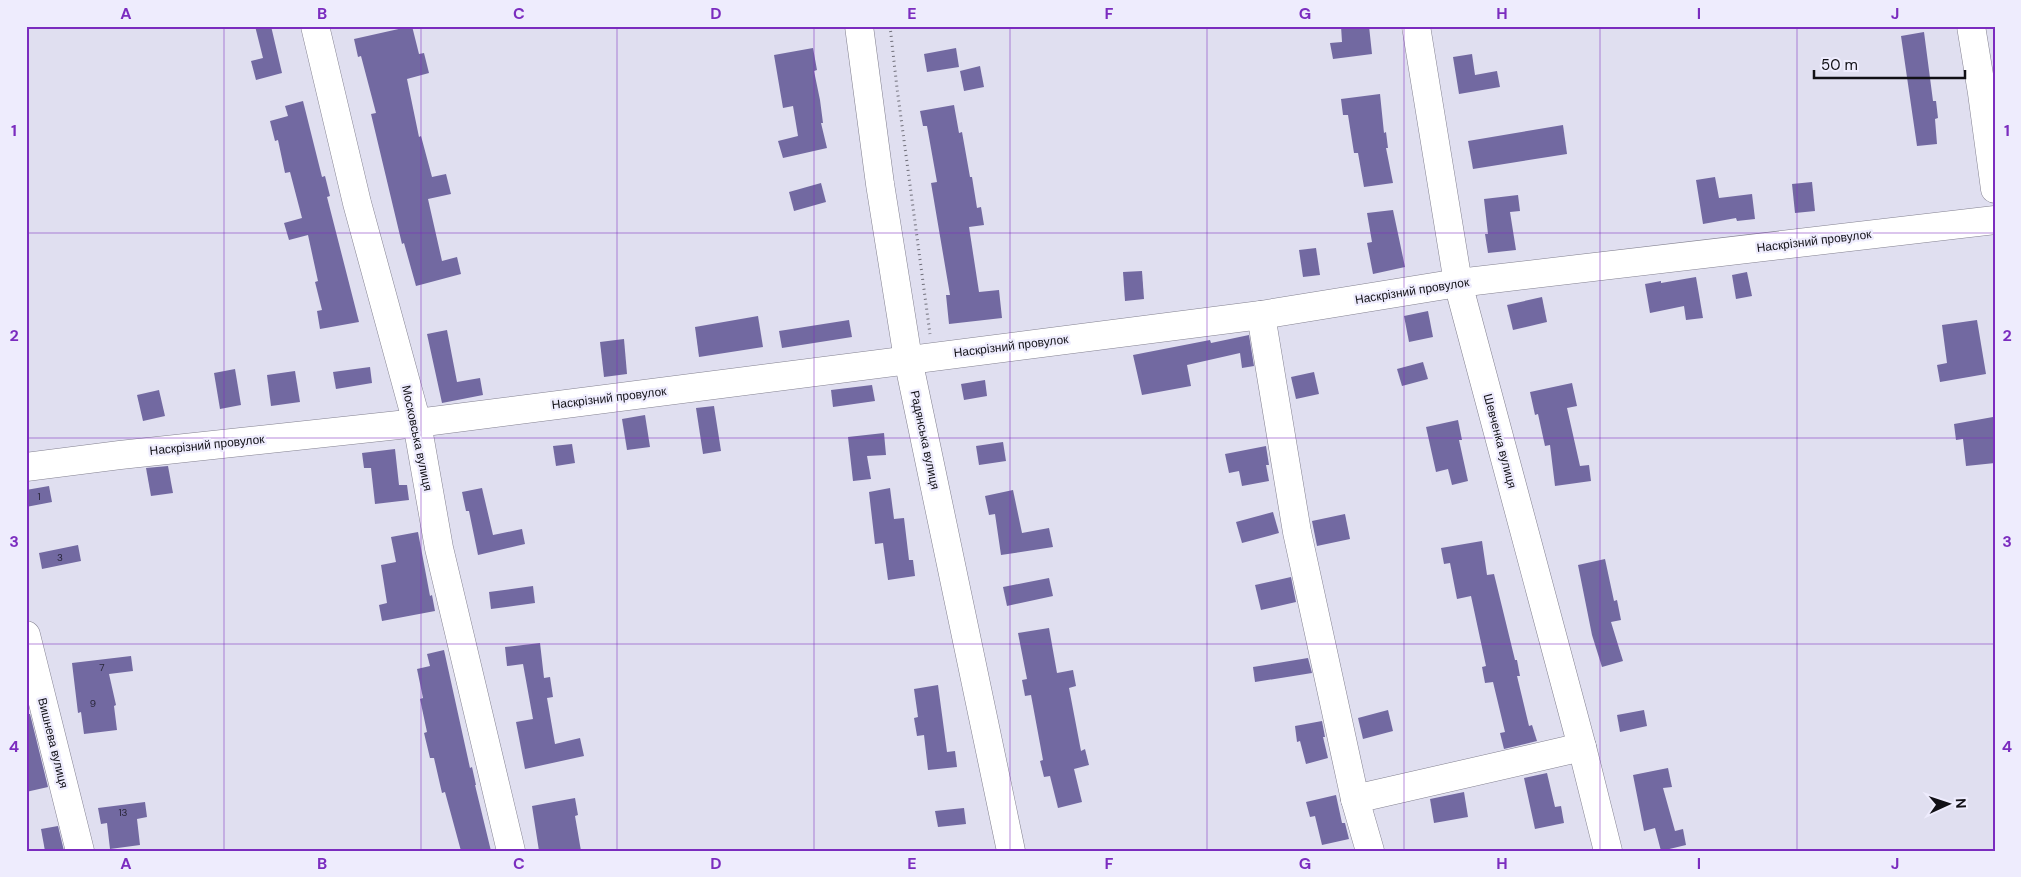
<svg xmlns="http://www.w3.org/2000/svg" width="2021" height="877" viewBox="0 0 2021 877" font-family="'DM Sans',sans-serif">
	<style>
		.building { fill: #7269a1 }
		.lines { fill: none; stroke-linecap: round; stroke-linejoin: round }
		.minor-casing { stroke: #838190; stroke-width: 29 }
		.path { stroke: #706f7a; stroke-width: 3; stroke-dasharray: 1 4; stroke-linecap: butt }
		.minor { stroke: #fff; stroke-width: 28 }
		.grid { fill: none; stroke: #7b2cbf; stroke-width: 1; stroke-opacity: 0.55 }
		.labels { text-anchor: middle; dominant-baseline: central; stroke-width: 4.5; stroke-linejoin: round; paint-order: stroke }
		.number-label { font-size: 10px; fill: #292639 }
		.street-label { font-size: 12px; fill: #111016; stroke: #eeecfd }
		.neatline { fill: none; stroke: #7b2cbf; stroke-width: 2 }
		.grid-label { font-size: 16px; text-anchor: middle; font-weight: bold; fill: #7b2cbf }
	</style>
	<rect width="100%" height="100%" fill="#e0dff0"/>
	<g class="building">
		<polygon points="255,26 271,26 282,73 256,80 251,61 263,58"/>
		<polygon points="412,26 419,54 424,53 429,73 407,79 419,137 421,136 432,177 446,174 451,194 428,199 442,261 457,257 461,274 416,286 404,243 402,244 371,114 376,113 361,56 358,57 354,39"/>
		<polygon points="1341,26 1369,26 1372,54 1333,59 1330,43 1342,42"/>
		<polygon points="1924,32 1933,101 1936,101 1938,118 1935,119 1937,144 1917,146 1901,36"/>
		<polygon points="813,48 817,70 814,71 820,100 823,123 821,123 827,148 783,158 778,141 798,136 793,106 783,108 774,55"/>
		<polygon points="956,48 959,67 927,72 924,54"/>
		<polygon points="1472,54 1475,75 1497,71 1500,87 1459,94 1453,57"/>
		<polygon points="980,66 984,87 964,91 960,71"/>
		<polygon points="1380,94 1384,133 1386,132 1388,148 1386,148 1393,183 1364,187 1358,153 1354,153 1348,115 1343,115 1341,99"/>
		<polygon points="303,101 322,177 325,176 330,196 327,197 359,322 320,329 317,311 322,310 315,282 318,281 308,235 289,240 284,223 302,218 290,172 285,173 278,140 275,141 270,121 288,116 285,106"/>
		<polygon points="954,105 959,133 962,132 970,177 972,177 977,208 981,207 984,225 969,227 979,292 999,290 1002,318 949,324 946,295 950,295 931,183 937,182 927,126 923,126 920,111"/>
		<polygon points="1563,125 1567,154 1473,169 1468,141"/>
		<polygon points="1715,177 1719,198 1752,194 1755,219 1737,221 1736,218 1703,224 1696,180"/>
		<polygon points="1812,182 1815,211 1795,213 1792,184"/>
		<polygon points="821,183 826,202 794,211 789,192"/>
		<polygon points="1518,195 1520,211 1510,212 1516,250 1488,253 1485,234 1488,234 1484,199"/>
		<polygon points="1393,210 1405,267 1373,274 1367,243 1372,242 1367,213"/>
		<polygon points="1316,248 1320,275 1303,277 1299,250"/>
		<polygon points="1142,271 1144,299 1125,301 1123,272"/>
		<polygon points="1747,272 1752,296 1736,299 1732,275"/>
		<polygon points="1696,277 1703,318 1686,320 1684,306 1650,313 1645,284 1661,281 1661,283"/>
		<polygon points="1542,297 1547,322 1513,330 1507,305"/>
		<polygon points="1428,311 1433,337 1409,342 1404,316"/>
		<polygon points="758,316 763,347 699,357 695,327"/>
		<polygon points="849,320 852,337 782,348 779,331"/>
		<polygon points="1977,320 1986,374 1940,382 1937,365 1947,363 1942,325"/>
		<polygon points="447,330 457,382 480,378 483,395 442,403 427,334"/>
		<polygon points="1249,335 1254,366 1242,368 1240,353 1187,365 1191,386 1142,395 1133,355 1210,340 1211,343"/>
		<polygon points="624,339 627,374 604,377 600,342"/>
		<polygon points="1423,362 1428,379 1402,386 1397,369"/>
		<polygon points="370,367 372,383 336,389 333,372"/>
		<polygon points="235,369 241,405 220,409 214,373"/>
		<polygon points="295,371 300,402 271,406 267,375"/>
		<polygon points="1314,372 1319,394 1296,399 1291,377"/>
		<polygon points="985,380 987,396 964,400 961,384"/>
		<polygon points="1572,383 1577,406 1567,408 1580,466 1589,465 1591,481 1555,486 1550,445 1545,446 1538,414 1535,415 1530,392"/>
		<polygon points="872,385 875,401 833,407 831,390"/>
		<polygon points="159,390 165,416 143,421 137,395"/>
		<polygon points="714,406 721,451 703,454 696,408"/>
		<polygon points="645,415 650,447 627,450 622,419"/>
		<polygon points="1993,417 1995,463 1966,466 1963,439 1956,440 1954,424"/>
		<polygon points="1458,420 1462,440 1459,440 1468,481 1452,485 1448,469 1436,472 1426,427"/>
		<polygon points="884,433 886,455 867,456 871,479 853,481 848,437"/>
		<polygon points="1003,442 1006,461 979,465 976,446"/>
		<polygon points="572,444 575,463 556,466 553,446"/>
		<polygon points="1266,446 1269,465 1266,465 1269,481 1242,486 1239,471 1229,473 1225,454"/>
		<polygon points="395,449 399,485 407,485 409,500 375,504 371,468 364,468 362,453"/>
		<polygon points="168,466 173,493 151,496 146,468"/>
		<polygon points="49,486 52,502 26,507 26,490"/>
		<polygon points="482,488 493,535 522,529 525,544 478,555 469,511 466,511 462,492"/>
		<polygon points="890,488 894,519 904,518 909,560 913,560 915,576 888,580 883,543 875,544 869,492"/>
		<polygon points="1013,490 1022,533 1049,528 1053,547 1001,555 995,514 989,515 985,496"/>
		<polygon points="1273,512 1279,533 1242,543 1236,522"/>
		<polygon points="1345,514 1350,539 1317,546 1312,521"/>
		<polygon points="418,532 430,596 432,595 435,611 382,621 379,605 387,603 381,565 396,562 391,537"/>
		<polygon points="1482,541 1487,575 1494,574 1515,660 1517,660 1520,676 1517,676 1529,726 1532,725 1537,741 1504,749 1500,733 1505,732 1493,682 1485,683 1482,667 1486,666 1471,596 1457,599 1450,563 1444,564 1441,548"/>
		<polygon points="78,545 81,561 42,569 39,553"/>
		<polygon points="1605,559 1614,601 1617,600 1621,620 1611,622 1623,661 1602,667 1592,635 1578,565"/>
		<polygon points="1291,577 1296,602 1261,610 1255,585"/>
		<polygon points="1049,578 1053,596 1007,606 1003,587"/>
		<polygon points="533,586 535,603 491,609 489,592"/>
		<polygon points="1049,628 1057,673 1073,670 1076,686 1069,688 1081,751 1085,749 1089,765 1074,769 1082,802 1058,808 1050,776 1044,777 1040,761 1043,760 1031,695 1025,696 1022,680 1027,679 1018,633"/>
		<polygon points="540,643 544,678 550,677 553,697 547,698 555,744 580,738 584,756 525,769 516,722 533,719 523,664 507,666 505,647"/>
		<polygon points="444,650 470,768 472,767 476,785 475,785 491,851 461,851 445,792 442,793 434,758 430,758 424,733 427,732 420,699 423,698 417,669 430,666 427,654"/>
		<polygon points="131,656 133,671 109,674 116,705 114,706 117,730 84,734 81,712 78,713 72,663"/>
		<polygon points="1308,658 1312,673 1255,682 1253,667"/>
		<polygon points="938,685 947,752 955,751 957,767 928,770 924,735 917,736 914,718 918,717 914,689"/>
		<polygon points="1388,710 1393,731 1363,739 1358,718"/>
		<polygon points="1644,710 1647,726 1620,732 1617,715"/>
		<polygon points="26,714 30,714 48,787 26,792"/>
		<polygon points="1322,721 1325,737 1323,737 1328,758 1306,764 1300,741 1297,742 1295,726"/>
		<polygon points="1668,768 1672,787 1663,788 1675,831 1683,829 1686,845 1661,851 1655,828 1644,831 1633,775"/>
		<polygon points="1547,773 1555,807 1561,806 1564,823 1535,829 1524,778"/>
		<polygon points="1464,792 1468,817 1434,823 1430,799"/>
		<polygon points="1336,795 1342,823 1345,823 1349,839 1322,845 1315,816 1310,817 1306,802"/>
		<polygon points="575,798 578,815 575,816 581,851 539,851 532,806"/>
		<polygon points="145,802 147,817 137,819 140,845 110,849 107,823 101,824 98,808"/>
		<polygon points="964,808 966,824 938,827 935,811"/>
		<polygon points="58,826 64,851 45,851 41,829"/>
	</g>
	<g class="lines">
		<defs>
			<g id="minor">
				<polyline points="315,26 357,203 417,423 439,548 511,851"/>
				<polyline points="859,26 880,184 908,359 1011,851"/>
				<polyline points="1416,26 1458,283 1582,747 1608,851"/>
				<polyline points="1971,26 1982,93 1995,189"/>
				<polyline points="1261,315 1297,532 1355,799 1370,851"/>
				<polyline points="26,467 120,455 417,423 1261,315 1458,283 1995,220"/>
				<polyline points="26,635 80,851"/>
				<polyline points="1355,799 1582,747"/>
			</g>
		</defs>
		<use href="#minor" class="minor-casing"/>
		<polyline class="path" points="890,26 897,88 930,334"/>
		<use href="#minor" class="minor"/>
	</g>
	<path class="grid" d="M 224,26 L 224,851M 421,26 L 421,851M 617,26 L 617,851M 814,26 L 814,851M 1010,26 L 1010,851M 1207,26 L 1207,851M 1404,26 L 1404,851M 1600,26 L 1600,851M 1797,26 L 1797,851M 26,233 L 1995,233M 26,438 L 1995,438M 26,644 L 1995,644"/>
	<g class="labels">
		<g class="number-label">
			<text x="39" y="496">1</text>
			<text x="60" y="557">3</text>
			<text x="102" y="667">7</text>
			<text x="93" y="703">9</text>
			<text x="123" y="812">13</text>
		</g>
		<g class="street-label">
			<text transform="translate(1814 241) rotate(-7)">Наскрізний провулок</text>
			<text transform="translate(1412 291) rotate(-9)">Наскрізний провулок</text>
			<text transform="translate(1011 346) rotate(-7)">Наскрізний провулок</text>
			<text transform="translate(609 398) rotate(-7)">Наскрізний провулок</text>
			<text transform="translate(417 438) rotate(78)">Московська вулиця</text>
			<text transform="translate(925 440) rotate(78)">Радянська вулиця</text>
			<text transform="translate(1500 441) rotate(75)">Шевченка вулиця</text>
			<text transform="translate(207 445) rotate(-6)">Наскрізний провулок</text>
			<text transform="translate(53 743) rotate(76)">Вишнева вулиця</text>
		</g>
	</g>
	<rect width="2021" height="877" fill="none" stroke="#eeecfd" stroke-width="55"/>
	<g transform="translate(1948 804) rotate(87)" stroke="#eeecfd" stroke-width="4" paint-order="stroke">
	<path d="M0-4L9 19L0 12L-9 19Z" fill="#111016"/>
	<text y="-8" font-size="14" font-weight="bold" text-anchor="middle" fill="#111016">N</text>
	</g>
	<path d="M1814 70v8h151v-8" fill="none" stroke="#111016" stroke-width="2.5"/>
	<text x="1821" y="70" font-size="15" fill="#111016" stroke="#eeecfd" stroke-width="4" paint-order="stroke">50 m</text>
	<rect x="28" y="28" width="1966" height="822" class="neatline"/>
	<g class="grid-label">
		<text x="126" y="19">A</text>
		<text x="322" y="19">B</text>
		<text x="519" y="19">C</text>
		<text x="716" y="19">D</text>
		<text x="912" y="19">E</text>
		<text x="1109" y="19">F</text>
		<text x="1305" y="19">G</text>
		<text x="1502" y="19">H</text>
		<text x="1699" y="19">I</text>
		<text x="1895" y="19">J</text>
		<text x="14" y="136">1</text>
		<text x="2007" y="136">1</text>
		<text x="14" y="341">2</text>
		<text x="2007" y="341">2</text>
		<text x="14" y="547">3</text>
		<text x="2007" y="547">3</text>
		<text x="14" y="752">4</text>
		<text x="2007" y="752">4</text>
		<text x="126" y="869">A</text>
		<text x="322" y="869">B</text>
		<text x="519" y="869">C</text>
		<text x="716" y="869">D</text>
		<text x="912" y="869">E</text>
		<text x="1109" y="869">F</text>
		<text x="1305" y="869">G</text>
		<text x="1502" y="869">H</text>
		<text x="1699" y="869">I</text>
		<text x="1895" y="869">J</text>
	</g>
</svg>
